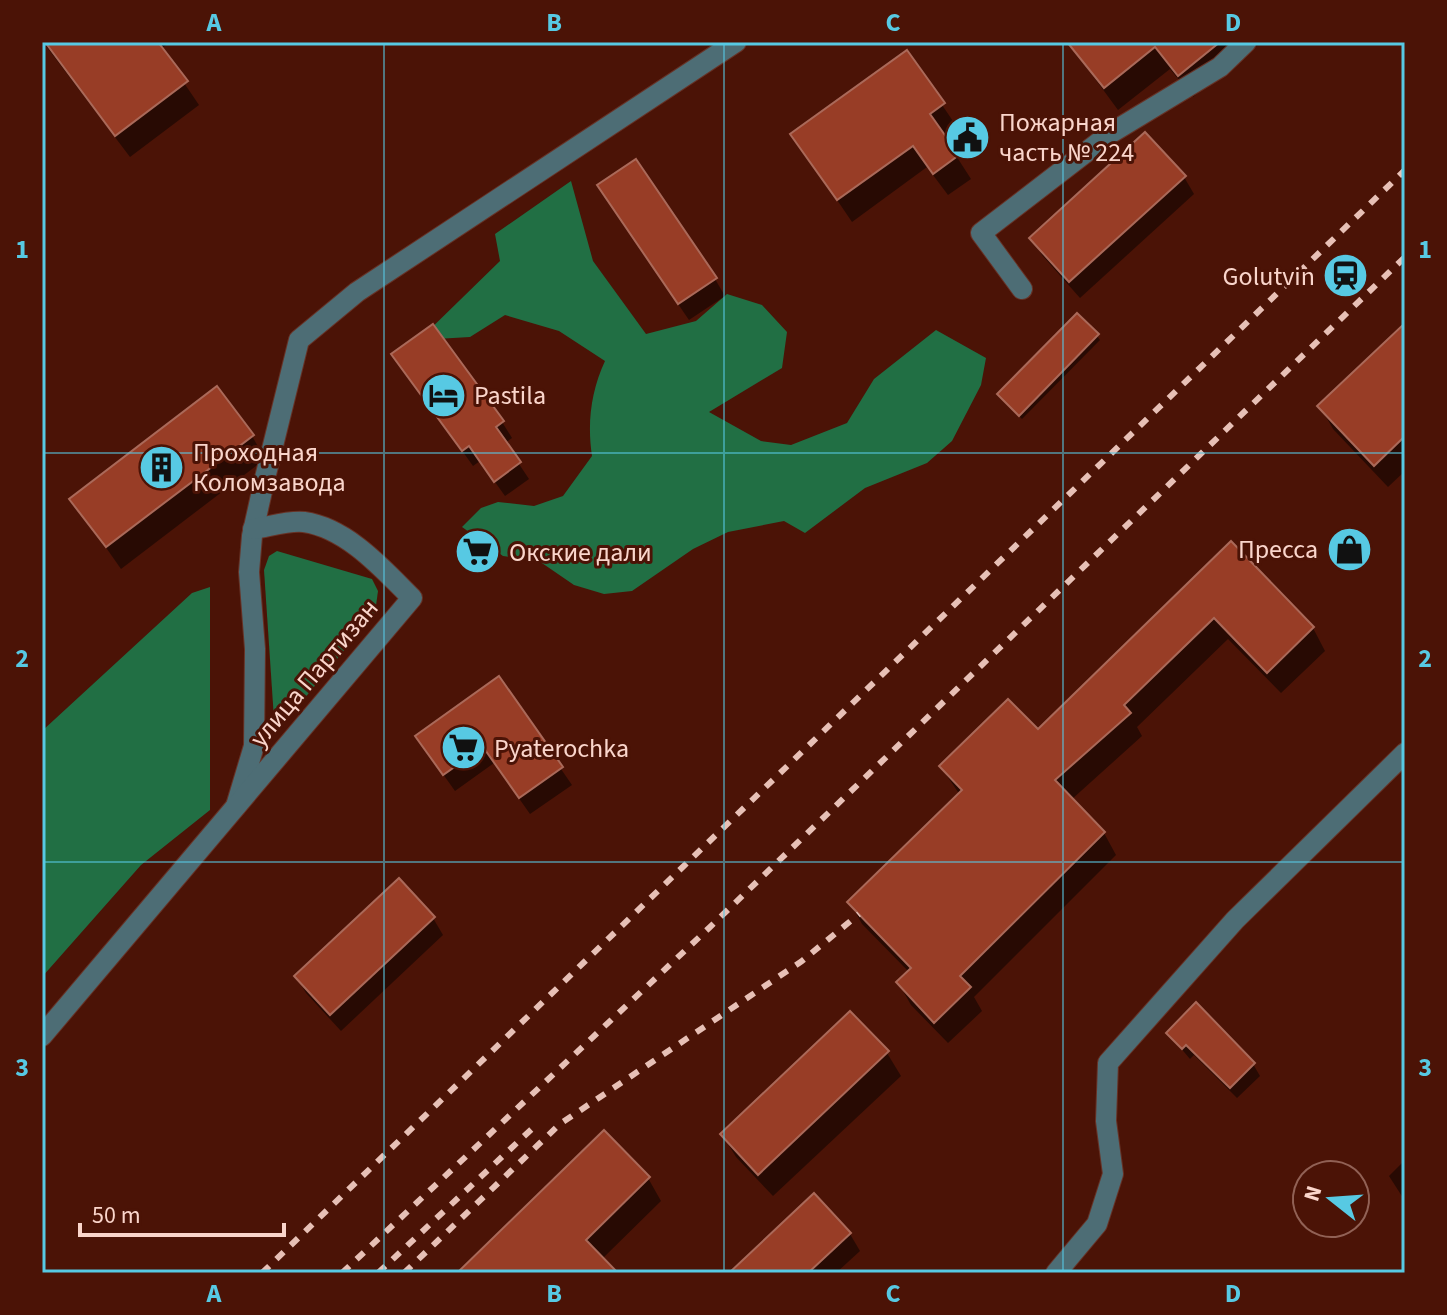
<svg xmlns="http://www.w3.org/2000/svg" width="1447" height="1315" viewBox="0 0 1447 1315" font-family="'Source Sans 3',sans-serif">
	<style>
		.forest { fill: #216f44 }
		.shadow { fill: #0007 }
		.building { fill: #983d26; stroke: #aa6959; stroke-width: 2 }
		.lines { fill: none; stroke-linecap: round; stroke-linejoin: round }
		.minor-casing { stroke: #673226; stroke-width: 22 }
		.minor { stroke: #4d6d75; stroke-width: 20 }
		.rail { stroke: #e7c0b6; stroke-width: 6; stroke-dasharray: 10 10; stroke-linecap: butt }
		.grid { fill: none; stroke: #57c9e3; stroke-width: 2; stroke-opacity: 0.55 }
		.labels { text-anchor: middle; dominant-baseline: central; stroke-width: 6; stroke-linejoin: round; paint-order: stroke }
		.poi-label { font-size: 26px; fill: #fad5cb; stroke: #4b1306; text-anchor: start }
		.street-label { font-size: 26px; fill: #fad5cb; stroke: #4b1306 }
		.neatline { fill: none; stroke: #57c9e3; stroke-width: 3 }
		.grid-label { font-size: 26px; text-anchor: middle; font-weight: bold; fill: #57c9e3 }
	</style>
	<rect width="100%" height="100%" fill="#4b1306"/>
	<g class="forest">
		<path d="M 571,181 L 593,261 L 646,334 L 696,321 L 727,294 L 762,305 L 787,332 L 782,368 L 709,412 L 761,441 L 791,445 L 847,423 L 874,379 L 936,330 L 986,358 L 981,385 L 952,441 L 927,463 L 865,488 L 805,533 L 784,521 L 728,532 L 693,549 L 632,591 L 604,594 L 574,585 L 539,561 L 503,556 L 462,527 L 481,508 L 498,502 L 534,506 L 563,496 L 592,456 C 587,423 591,391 605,361 L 559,331 L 505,315 L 470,337 L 419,340 L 500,261 L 495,234 Z"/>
		<polygon points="277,551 372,579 378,591 375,613 275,734 264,570 269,556"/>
		<polygon points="210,587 210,810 141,865 42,977 42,731 192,593"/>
	</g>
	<g class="shadow">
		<polygon points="43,42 170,42 161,49 199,105 130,157"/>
		<polygon points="1068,42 1258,42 1259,44 1193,97 1170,69 1118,110"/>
		<polygon points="906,52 957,127 944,137 971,179 948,195 927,167 852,222 793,135"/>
		<polygon points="1184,177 1194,194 1080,298 1042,255 1032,238"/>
		<polygon points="609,203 715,279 725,296 689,320"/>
		<polygon points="1405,326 1405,471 1388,487 1333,429 1320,406"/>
		<polygon points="1097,336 1100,340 1022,419 1002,399 999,394"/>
		<polygon points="394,355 502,422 512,438 505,443 529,479 505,496 480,461 473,466"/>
		<polygon points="252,436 265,459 121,569 72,499"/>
		<polygon points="1231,544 1313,628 1325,651 1281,693 1228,639 1137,727 1142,736 1071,800 1104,833 1116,855 974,997 982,1011 948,1043 911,1005 898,982 909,972 862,924 850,902 960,795 941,767 1038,732"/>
		<polygon points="499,679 572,785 530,814 494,763 455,791 428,753"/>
		<polygon points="433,918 443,935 341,1031 306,993 296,976"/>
		<polygon points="850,1013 887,1053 901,1076 773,1196 736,1157 722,1134"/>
		<polygon points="1168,1033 1253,1064 1260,1076 1237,1098 1194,1055 1190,1059"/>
		<polygon points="1405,1160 1405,1201 1389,1176"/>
		<polygon points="648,1178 661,1201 602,1259 615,1273 460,1273"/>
		<polygon points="850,1234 860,1251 836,1273 732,1273"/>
	</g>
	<g class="building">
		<polygon points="45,42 158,42 188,81 115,136"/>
		<polygon points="1067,42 1220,42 1178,76 1155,47 1104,88"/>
		<polygon points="907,50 945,103 930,114 959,155 933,174 913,146 837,200 790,134"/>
		<polygon points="1145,132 1186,176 1069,282 1029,238"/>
		<polygon points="636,159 717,278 678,304 597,185"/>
		<polygon points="1077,313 1099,334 1019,416 997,394"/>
		<polygon points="1405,323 1405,436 1374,466 1317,406"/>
		<polygon points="433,324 504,421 496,427 521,462 494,482 469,446 462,451 391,354"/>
		<polygon points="217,386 254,435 106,547 69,499"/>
		<polygon points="1231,541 1314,627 1267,673 1214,618 1124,705 1131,713 1055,780 1105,832 960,976 971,987 934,1023 896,982 911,968 847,902 962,790 939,766 1008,699 1038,729"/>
		<polygon points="499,676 563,767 519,798 483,747 443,775 415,736"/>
		<polygon points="399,878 435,917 330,1015 294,976"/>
		<polygon points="1196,1002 1255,1063 1230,1088 1186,1045 1182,1049 1166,1033"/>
		<polygon points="850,1011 889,1051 758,1175 720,1134"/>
		<polygon points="604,1130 650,1177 586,1240 618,1273 457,1273"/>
		<polygon points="814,1193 851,1233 808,1273 729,1273"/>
	</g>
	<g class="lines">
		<defs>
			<g id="minor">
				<polyline points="1022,289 981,233 1111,133 1220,67 1246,42"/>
				<polyline points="236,806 254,746 255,649 249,572 252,536 264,482 299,340 357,292 736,42"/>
				<path d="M 42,1036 L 412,598 C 383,569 347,528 304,522 C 289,520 268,527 253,529"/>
				<polyline points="1056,1273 1097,1224 1113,1174 1106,1121 1108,1063 1235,920 1405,753"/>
			</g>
		</defs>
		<use href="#minor" class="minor-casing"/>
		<use href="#minor" class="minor"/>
		<g class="rail">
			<polyline points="262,1273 1405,170"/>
			<polyline points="342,1273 709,928 1405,257"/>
			<polyline points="378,1273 536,1125"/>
			<polyline points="404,1273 560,1124 802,961 859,914"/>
		</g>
	</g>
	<path class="grid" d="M 384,42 L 384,1273M 724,42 L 724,1273M 1063,42 L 1063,1273M 42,453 L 1405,453M 42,862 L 1405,862"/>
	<defs>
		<symbol id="civic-disc" viewBox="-11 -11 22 22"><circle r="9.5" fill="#57c9e3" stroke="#4b1306"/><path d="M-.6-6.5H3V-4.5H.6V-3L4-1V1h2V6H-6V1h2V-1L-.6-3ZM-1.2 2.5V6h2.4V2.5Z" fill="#111"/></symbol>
		<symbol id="station-disc" viewBox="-11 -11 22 22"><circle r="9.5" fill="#57c9e3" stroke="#4b1306"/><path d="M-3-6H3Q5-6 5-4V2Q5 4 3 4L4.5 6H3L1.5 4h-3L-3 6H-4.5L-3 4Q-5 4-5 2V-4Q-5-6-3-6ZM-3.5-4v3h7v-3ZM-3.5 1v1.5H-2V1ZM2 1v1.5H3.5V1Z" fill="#111"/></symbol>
		<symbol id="hotel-disc" viewBox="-11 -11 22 22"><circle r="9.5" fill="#57c9e3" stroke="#4b1306"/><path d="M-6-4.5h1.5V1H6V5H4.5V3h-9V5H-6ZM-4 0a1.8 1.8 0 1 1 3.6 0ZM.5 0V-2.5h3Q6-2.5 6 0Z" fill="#111"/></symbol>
		<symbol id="building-disc" viewBox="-11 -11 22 22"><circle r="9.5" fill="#57c9e3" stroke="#4b1306"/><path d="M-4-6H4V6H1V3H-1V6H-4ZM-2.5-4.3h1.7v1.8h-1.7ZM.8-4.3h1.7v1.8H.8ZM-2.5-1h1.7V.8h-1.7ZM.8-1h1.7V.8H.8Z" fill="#111"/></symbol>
		<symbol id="shop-disc" viewBox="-11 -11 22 22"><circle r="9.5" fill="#57c9e3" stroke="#4b1306"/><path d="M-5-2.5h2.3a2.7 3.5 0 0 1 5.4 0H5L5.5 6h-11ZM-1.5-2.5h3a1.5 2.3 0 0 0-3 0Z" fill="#111"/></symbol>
		<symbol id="supermarket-disc" viewBox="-11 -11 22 22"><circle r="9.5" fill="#57c9e3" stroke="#4b1306"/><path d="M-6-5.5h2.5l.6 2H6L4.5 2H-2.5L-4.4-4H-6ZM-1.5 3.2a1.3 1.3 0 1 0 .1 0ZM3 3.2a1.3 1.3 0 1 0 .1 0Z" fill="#111"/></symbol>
	</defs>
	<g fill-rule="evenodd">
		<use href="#civic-disc" x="942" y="112" width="51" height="51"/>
		<use href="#station-disc" x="1320" y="250" width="51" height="51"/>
		<use href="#hotel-disc" x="418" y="370" width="51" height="51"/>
		<use href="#building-disc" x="136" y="442" width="51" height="51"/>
		<use href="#shop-disc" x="1324" y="524" width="51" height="51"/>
		<use href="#supermarket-disc" x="452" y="526" width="51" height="51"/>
		<use href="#supermarket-disc" x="438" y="722" width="51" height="51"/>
	</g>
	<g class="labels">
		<g class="poi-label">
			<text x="999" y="122">Пожарная<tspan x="999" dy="30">часть № 224</tspan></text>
			<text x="1315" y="276" text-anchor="end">Golutvin</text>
			<text x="474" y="395">Pastila</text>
			<text x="193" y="452">Проходная<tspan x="193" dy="30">Коломзавода</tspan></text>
			<text x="1318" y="549" text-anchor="end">Пресса</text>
			<text x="509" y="552">Окские дали</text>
			<text x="494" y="748">Pyaterochka</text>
		</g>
		<g class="street-label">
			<text transform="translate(314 673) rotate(-50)">улица Партизан</text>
		</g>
	</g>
	<rect width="1447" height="1315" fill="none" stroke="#4b1306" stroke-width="88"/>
	<g transform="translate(1331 1199) rotate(287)"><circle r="38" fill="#4b1306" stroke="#916155" stroke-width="2"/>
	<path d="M0-6L14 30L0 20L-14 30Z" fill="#57c9e3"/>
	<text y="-12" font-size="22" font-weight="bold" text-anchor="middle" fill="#fad5cb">N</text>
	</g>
	<path d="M80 1223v12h204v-12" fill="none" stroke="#fad5cb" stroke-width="4"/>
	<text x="92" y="1223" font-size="24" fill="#fad5cb" stroke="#4b1306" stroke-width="6" paint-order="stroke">50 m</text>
	<rect x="44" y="44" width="1359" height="1227" class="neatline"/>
	<g class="grid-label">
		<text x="214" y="31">A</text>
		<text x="554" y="31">B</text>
		<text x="893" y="31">C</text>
		<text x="1233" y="31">D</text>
		<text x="22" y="258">1</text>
		<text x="1425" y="258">1</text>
		<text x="22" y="667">2</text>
		<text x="1425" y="667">2</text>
		<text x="22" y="1076">3</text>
		<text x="1425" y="1076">3</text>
		<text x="214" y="1302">A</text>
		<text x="554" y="1302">B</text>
		<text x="893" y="1302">C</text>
		<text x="1233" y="1302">D</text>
	</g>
</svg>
